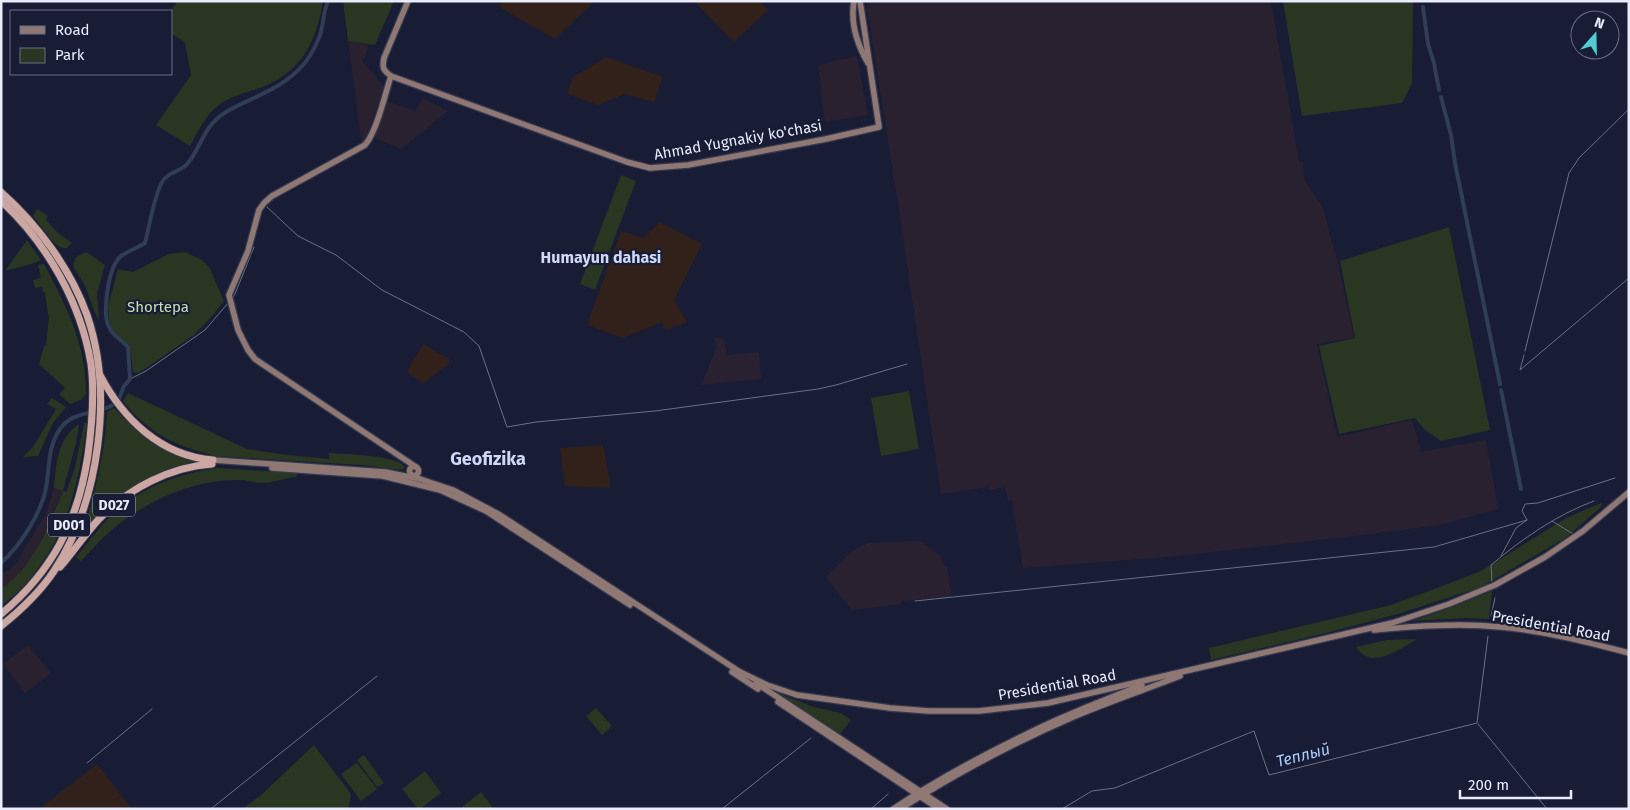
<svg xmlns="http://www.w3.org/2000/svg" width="1630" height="810" viewBox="0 0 1630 810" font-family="'Fira Sans',sans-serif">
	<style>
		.industrial { fill: #2a2130 }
		.education { fill: #32201a }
		.green { fill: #293621 }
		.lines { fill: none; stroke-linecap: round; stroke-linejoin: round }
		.stream { stroke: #667287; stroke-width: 1 }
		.canal { stroke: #2f3e55; stroke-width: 4 }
		.secondary-casing { stroke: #353950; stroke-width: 8 }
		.highway-casing { stroke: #353950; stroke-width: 9 }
		.secondary { stroke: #8f7773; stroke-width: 5.5 }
		.highway { stroke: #cca6a0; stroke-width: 7 }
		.labels { text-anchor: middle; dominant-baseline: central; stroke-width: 4.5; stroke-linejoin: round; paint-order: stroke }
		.shield { fill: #181c34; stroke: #aaaec1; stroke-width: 1 }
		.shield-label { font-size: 14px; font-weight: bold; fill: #e8ecfd }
		.street-label { font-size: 15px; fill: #e8ecfd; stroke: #181c34 }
		.park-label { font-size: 15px; fill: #c1e0af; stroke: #181c34 }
		.neighbourhood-label { font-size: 16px; font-weight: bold; fill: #d0d8f9; stroke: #181c34 }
		.water-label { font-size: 16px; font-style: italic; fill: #acccfb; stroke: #181c34 }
		.quarter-label { font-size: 18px; font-weight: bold; fill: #d0d8f9; stroke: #181c34 }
	</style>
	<rect width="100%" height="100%" fill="#181c34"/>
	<g class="industrial">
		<polygon points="866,1 1271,1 1299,162 1303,162 1304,179 1323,208 1337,260 1354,337 1317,344 1337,437 1412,420 1421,452 1486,440 1498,509 1440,525 1354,536 1167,557 1023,568 1012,500 1008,501 1005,487 989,490 988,487 941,494 899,210"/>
		<polygon points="348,41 369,45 363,62 384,86 367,137 362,145"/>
		<polygon points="857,56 868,115 825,122 818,65"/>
		<polygon points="423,98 448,111 401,149 377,139 374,136 387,101 415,111"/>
		<polygon points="715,338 724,339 727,355 759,352 761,379 701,385 716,349"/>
		<polygon points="54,488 63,491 49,523 33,556 12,581 1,589 1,574 14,566 21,555 46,513"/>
		<polygon points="922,541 940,556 944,566 947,567 952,597 901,601 901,604 852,610 826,577 852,551 868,543"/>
		<polygon points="28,645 51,673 25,693 3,664"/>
	</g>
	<g class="education">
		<polygon points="502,1 595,1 555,39 499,7"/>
		<polygon points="694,1 759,1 768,10 735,41 733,41"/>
		<polygon points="606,57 663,77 654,102 625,94 598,105 567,94 572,78"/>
		<polygon points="660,222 702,244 674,300 687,322 666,330 662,322 623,338 587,325 621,231 643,238"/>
		<polygon points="423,344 449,359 449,364 423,383 407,372"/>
		<polygon points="603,445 611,488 565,486 560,448"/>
		<polygon points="97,764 132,809 39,809"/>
	</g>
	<g class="green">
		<path d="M 177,1 L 323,1 C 317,40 303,70 265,86 C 250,92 232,95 219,105 C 205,115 198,132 190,146 L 156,125 L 191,75 L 185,43 L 171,33 L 171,11 Z"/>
		<polygon points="343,1 394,1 375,45 348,41"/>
		<polygon points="1283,1 1413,1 1412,83 1402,103 1302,116"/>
		<polygon points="621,175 636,181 595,290 580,284"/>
		<polygon points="37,209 48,216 46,220 57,232 72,243 67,248 62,248 54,243 33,216"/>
		<polygon points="1449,227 1490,430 1441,441 1424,429 1415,418 1339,434 1319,346 1355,338 1340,261"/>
		<polygon points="27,240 41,260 31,264 5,271"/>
		<polygon points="86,252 105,265 97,293 99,320 95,313 85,286 73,266 76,257"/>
		<polygon points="185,252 202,260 209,267 224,301 212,316 194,335 143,370 137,373 133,372 130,347 111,328 109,319 108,306 118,269 133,272 169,254"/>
		<path d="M 44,264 C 66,305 87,346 86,394 L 81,400 L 70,404 L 59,394 L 65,388 L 39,364 L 44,346 L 46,346 L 49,315 L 48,315 L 45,292 L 43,292 L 42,287 L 35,288 L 33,280 L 41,278 L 38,265 Z"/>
		<polygon points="909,391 919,449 881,456 871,398"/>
		<path d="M 128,393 L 247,449 L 287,455 L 330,459 L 328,453 C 344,454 398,455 405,467 L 402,470 L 361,465 L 215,456 C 176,446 149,434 123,401 Z"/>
		<polygon points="52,398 66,407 53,423 38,456 23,457 33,447 56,409 47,404"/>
		<path d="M 114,408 C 138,433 161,452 195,461 C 148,476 122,492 87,527 L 85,526 C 96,488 105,451 107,412 Z"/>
		<path d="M 87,422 C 79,484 67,538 24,586 C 18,593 9,599 1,606 L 1,589 C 34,566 48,527 63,491 L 54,488 C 56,464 57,439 79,424 L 76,443 L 63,491 L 66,492 L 75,468 L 84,423 Z"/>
		<path d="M 218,468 L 298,473 L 296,477 C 284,478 273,483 262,483 C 254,483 247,480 239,480 C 192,479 142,503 107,534 C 98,542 90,552 81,561 L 76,557 C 85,546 94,535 103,524 C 133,490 175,474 218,468 Z"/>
		<polygon points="1601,503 1602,506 1567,537 1481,587 1398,614 1326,633 1211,660 1209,648 1391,605 1442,586 1481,571 1566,518"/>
		<polygon points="1492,591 1489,619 1465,618 1412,621 1450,608"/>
		<path d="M 1416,639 L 1416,640 C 1397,650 1371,671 1356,647 L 1387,640 Z"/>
		<polygon points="770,690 814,707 841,713 851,720 840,734"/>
		<polygon points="596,708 612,726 602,735 586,716"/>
		<polygon points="314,745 351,794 349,806 346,809 242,809 261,795"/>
		<polygon points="364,755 384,783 377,787 357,760"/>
		<polygon points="357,763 377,789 361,801 341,774"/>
		<polygon points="425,771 441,793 420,809 418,809 402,789"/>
		<polygon points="481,792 494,809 464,809 462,807"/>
	</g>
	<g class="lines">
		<g class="stream">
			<polyline points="267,207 298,236 336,255 382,290 464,332 479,346 507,427 536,422 655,411 818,389 836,385 907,364"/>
			<polyline points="232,299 235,294 254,247"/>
			<polyline points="1525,351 1569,173 1579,158 1629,109"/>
			<polyline points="1524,355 1520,370 1629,278"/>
			<polyline points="130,379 146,371 205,330 229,302"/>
			<polyline points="1552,521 1573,534"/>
			<polyline points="1501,556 1516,528 1527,520 1522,511 1525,504 1538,503 1615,478"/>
			<path d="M 1492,581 L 1491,565 C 1522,539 1556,515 1594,501"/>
			<polyline points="915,601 1434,547 1527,520"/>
			<polyline points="1491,616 1495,598"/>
			<polyline points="1478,724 1547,809"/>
			<polyline points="87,763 152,709"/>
			<polyline points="212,808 377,676"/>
			<polyline points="722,809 811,738"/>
			<polyline points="871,809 888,794"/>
			<polyline points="1062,809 1092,791 1115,788 1254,731 1269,775 1477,723 1488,636"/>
		</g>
		<g class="canal">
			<polyline points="1423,7 1428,44 1434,63 1439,90"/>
			<polyline points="1441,97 1451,135 1455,163 1500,384"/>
			<polyline points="1501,390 1521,489"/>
			<path d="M 1,563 C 20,546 41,514 46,488 C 50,467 47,448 60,429 C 72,411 94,415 111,406 C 120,402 120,396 123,388 C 124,385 128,382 130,379 L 128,347 C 122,340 112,335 109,327 C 102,313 108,267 121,256 C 128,251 137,248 145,243 C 150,224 153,201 161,184 C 167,171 180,173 188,163 C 202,146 203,126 226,112 C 254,96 281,90 303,65 C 311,56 320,39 322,27 C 324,18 324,10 328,1"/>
		</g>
		<defs>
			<g id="secondary">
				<path d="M 408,1 L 384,58 C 382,68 383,70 391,76 L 627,162 L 650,168 L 688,165 L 826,139 L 879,127 L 860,1"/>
				<path d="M 854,1 C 850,24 857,44 868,63"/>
				<path d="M 391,76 C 385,94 377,131 365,145 L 272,196 L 264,203 L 259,210 L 248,251 L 229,295 L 238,330 L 248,350 L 255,359 L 416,467"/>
				<polyline points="213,460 385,472 420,479 453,490 500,515 740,672"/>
				<circle cx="414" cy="471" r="4.5"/>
				<polyline points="272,468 383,476 440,490 486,511 630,605"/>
				<path d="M 1374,630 C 1416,626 1458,623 1501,627 C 1544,631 1587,642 1629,653"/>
				<polyline points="738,671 767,685 797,695 890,708 929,711 979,711 1048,703 1392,623 1449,604 1495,585 1545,557 1583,531 1629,492"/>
				<polyline points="732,672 758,689"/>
				<polyline points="756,683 947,809"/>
				<polyline points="778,702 939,809"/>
				<path d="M 893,809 C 943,776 996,748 1050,723 C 1080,709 1112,697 1142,685"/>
				<path d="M 900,809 C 955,774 1013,743 1073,717 C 1108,702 1144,690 1180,676"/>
			</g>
			<g id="highway">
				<path d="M 1,192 C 38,225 70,268 87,315 C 114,394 99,502 54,571 C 40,592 21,610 1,626"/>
				<path d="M 1,201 C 47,243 81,303 91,364 C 95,394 92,425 88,455 C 78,521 53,571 1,614"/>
				<path d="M 100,375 C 123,419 161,456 213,460"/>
				<path d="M 60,567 C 74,551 85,534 99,519 C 129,488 170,467 212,464"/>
			</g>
		</defs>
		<use href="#secondary" class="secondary-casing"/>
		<use href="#highway" class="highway-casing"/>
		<use href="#secondary" class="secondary"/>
		<use href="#highway" class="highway"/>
	</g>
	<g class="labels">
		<g class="shield">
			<rect x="93" y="493.5" width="42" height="23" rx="4"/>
			<rect x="48" y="513.5" width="42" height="23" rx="4"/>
		</g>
		<g class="shield-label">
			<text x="114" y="505">D027</text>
			<text x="69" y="525">D001</text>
		</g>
		<g class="street-label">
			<text transform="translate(738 140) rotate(-10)">Ahmad Yugnakiy ko'chasi</text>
			<text transform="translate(1551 626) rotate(10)">Presidential Road</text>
			<text transform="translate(1057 685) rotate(-10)">Presidential Road</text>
		</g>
		<g class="park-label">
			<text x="158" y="307">Shortepa</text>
		</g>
		<g class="neighbourhood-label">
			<text x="601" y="257">Humayun dahasi</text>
		</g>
		<g class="water-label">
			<text transform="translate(1303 755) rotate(-14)">Теплый</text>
		</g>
		<g class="quarter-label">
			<text x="488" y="459">Geofizika</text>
		</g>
	</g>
	<rect width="1630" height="810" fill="none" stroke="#e8ecfd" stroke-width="5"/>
	<rect x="10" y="10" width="162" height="65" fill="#181c34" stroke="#6b6f84"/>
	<rect x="20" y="26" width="25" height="8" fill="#8f7773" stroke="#6b6f84"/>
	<text x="55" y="35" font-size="15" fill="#e8ecfd">Road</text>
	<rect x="20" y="48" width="25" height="15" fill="#293621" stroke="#6b6f84"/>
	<text x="55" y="60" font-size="15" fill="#e8ecfd">Park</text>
	<g transform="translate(1595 35) rotate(20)"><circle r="24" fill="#181c34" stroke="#6b6f84"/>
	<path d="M0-4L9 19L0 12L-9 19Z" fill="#51ccd2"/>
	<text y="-8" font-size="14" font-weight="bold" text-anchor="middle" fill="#e8ecfd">N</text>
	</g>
	<path d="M1460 790v8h111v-8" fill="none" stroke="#e8ecfd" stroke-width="2.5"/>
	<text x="1468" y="790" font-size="15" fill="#e8ecfd" stroke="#181c34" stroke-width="4" paint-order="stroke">200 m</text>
</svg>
